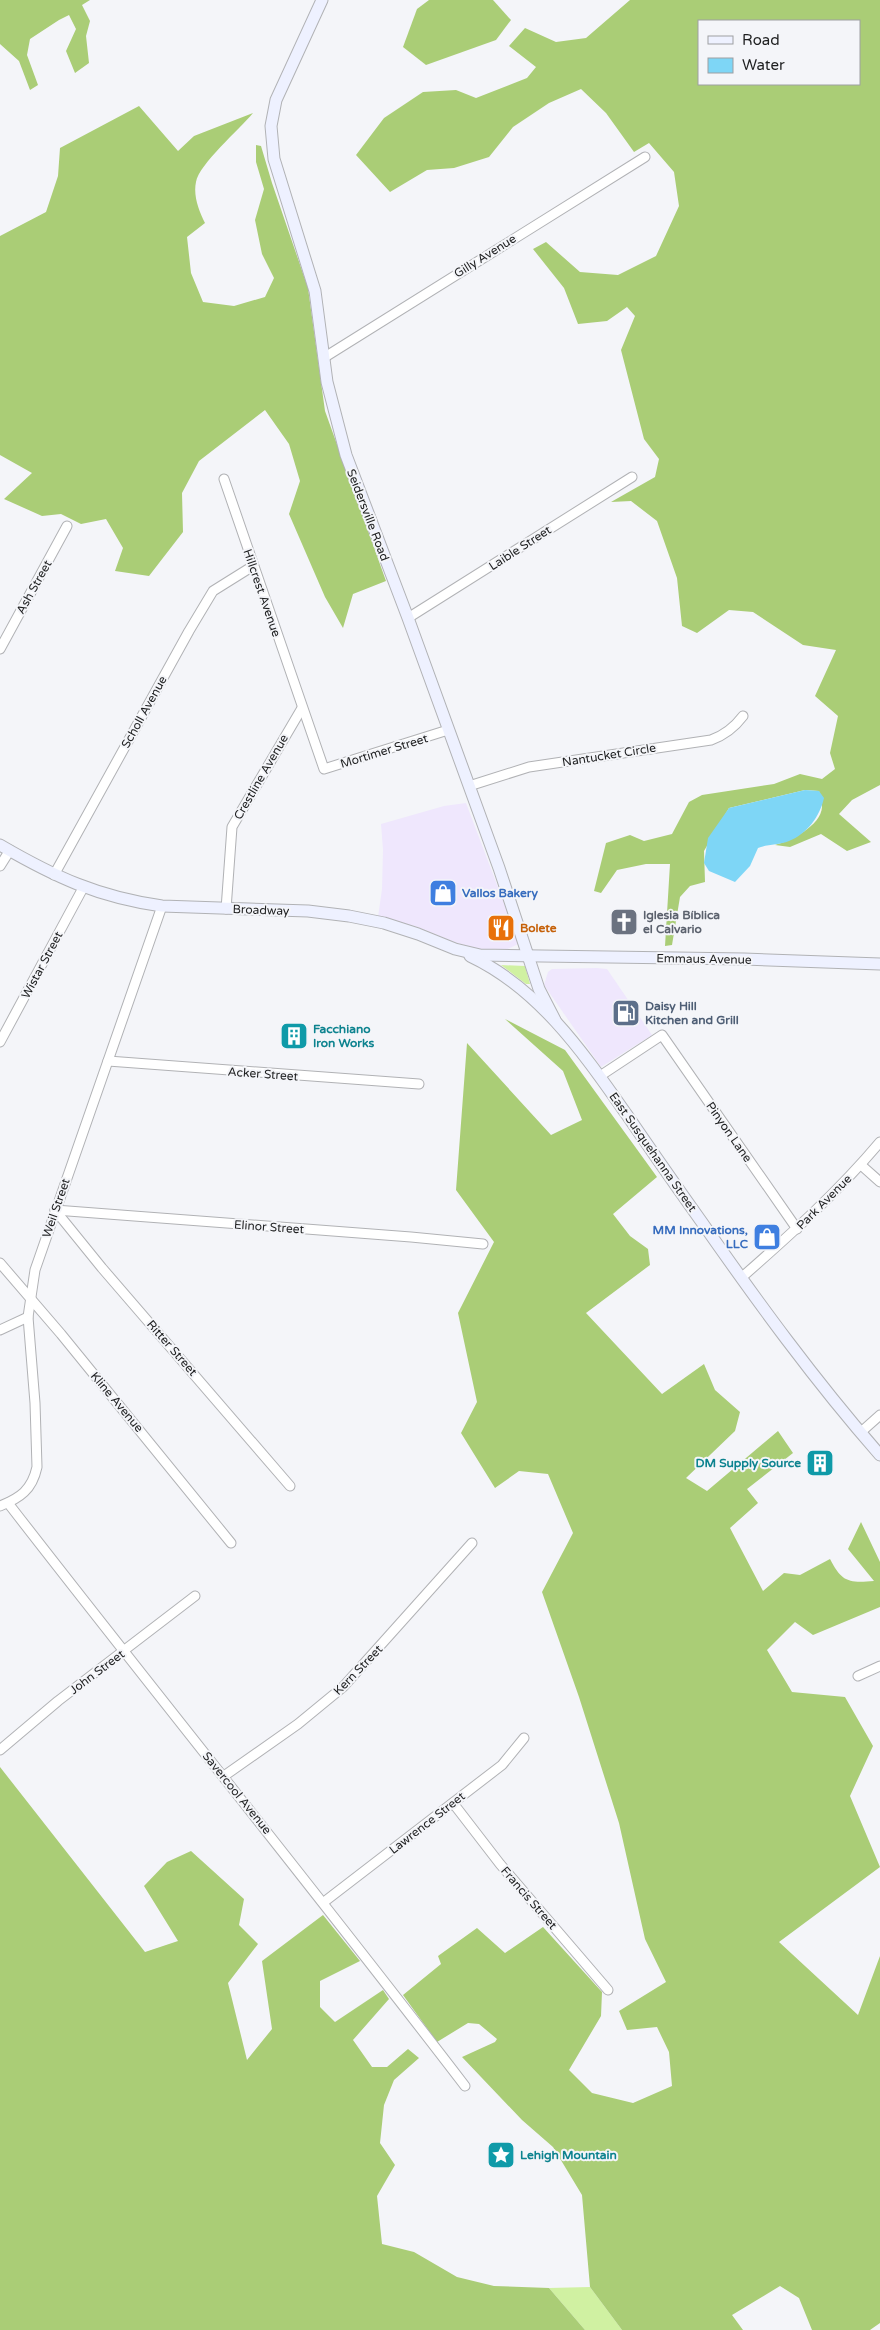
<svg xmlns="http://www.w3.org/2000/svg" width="880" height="2330" viewBox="0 0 880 2330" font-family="'Varela Round',sans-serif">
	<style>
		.commercial { fill: #efe7fd }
		.green { fill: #d0f1a2 }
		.forest { fill: #aacd76; fill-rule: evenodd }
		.water { fill: #7ed6f6 }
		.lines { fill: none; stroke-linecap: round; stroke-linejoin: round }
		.street-casing { stroke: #b1b2b5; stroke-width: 11 }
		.secondary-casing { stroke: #b1b2b5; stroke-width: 13 }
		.street { stroke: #fff; stroke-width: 9 }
		.secondary { stroke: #eef1ff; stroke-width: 11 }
		.labels { text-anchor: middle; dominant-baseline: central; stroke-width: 4; stroke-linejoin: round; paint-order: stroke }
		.street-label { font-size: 12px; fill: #1e1f20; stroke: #f4f5f9 }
		.shop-label { font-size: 12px; font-weight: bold; fill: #366cbe; stroke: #f4f5f9; text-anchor: start }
		.worship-label { font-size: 12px; font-weight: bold; fill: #5b616d; stroke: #f4f5f9; text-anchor: start }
		.food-label { font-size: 12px; font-weight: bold; fill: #c56008; stroke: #f4f5f9; text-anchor: start }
		.service-label { font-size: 12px; font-weight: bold; fill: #4e5e75; stroke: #f4f5f9; text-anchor: start }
		.culture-label { font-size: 12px; font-weight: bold; fill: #0d838f; stroke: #f4f5f9; text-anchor: start }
	</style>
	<rect width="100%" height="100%" fill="#f4f5f9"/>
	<g class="commercial">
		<polygon points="466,803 518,940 518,944 508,949 478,949 454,942 415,926 378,917 382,889 383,850 381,824 444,806"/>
		<polygon points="597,968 607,969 652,1035 601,1067 544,985 548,972 552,969"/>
	</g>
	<g class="green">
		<polygon points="501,965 525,966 530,984 526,984"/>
		<polygon points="590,2287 622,2330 585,2330 549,2288"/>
	</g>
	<g class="forest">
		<polygon points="0,0 90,0 82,5 90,21 86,36 89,63 75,73 66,51 76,29 69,15 59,20 30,39 27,55 38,85 30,90 19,61 0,44"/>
		<polygon points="429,0 493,0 511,20 496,40 426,65 403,47 417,9"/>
		<path d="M 630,0 L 880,0 L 880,785 L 852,800 L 839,814 L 871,842 L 847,851 L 821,834 L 790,847 L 775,845 C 790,841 821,826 822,807 C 822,802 820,796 819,791 L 805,790 L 729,808 L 704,851 L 705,882 L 690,886 L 680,897 L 672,945 L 665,946 L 670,864 L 646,864 L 617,870 L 601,893 L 594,891 L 606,843 L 630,835 L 644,841 L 672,834 L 689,802 L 702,795 L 774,784 L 800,774 L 822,779 L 835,769 L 830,753 L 838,716 L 815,696 L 836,650 L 803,645 L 753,612 L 729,610 L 697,633 L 682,626 L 677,578 L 657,521 L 631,501 L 611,502 L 655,477 L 659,459 L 644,439 L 621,350 L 635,316 L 627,307 L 607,321 L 578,324 L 564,288 L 533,249 L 546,242 L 580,272 L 618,275 L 656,256 L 679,206 L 674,172 L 649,143 L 634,152 L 606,113 L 581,89 L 549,103 L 513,127 L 489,157 L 454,168 L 427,170 L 390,192 L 356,155 L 384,118 L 423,92 L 456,90 L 476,98 L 527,78 L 536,67 L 509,46 L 525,28 L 556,42 L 586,38 ZM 699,21 L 859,21 L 859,84 L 699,84 Z"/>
		<path d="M 139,106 L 178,151 L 194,136 L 253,113 C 240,129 199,164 196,182 C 193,196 199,211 205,223 L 187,237 L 191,273 L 203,302 L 234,306 L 265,297 L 274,278 L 262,254 L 255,220 L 264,189 L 256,162 L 256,145 L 261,146 L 272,183 L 308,288 L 325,411 L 386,581 L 353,594 L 343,628 L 325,597 L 289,514 L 300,481 L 289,444 L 265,410 L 199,461 L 182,493 L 183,532 L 149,576 L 115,571 L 123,548 L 106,519 L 81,524 L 61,514 L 42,516 L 4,499 L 32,473 L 0,455 L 0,236 L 46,212 L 58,176 L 60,148 Z"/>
		<path d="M 505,1019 L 565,1050 L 657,1177 L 613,1214 L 630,1236 L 648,1249 L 650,1265 L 586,1313 L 662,1394 L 704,1364 L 715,1390 L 740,1412 L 735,1431 L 686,1478 L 707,1491 L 778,1431 L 793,1453 L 747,1489 L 758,1503 L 730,1528 L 763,1591 L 784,1573 L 800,1575 L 830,1559 C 842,1582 848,1583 874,1581 L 848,1549 L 861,1522 L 880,1562 L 880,1607 L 813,1635 L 795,1622 L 767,1650 L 792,1692 L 845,1697 L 873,1746 L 850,1796 L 880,1867 L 779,1942 L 858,2015 L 880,1956 L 880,2323 L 870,2330 L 812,2330 L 799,2298 L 780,2286 L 732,2315 L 743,2330 L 622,2330 L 590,2287 L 582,2195 L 553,2147 L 522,2120 L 462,2057 L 495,2042 L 497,2039 L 479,2024 L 468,2023 L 437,2042 L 403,1995 L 441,1964 L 438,1956 L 477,1928 L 505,1953 L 543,1927 L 602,1992 L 601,2016 L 569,2070 L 592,2093 L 633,2103 L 672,2086 L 669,2052 L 657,2027 L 627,2030 L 619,2011 L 666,1982 L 645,1939 L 619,1823 L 579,1697 L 542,1592 L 573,1533 L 548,1474 L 519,1471 L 495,1488 L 461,1433 L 477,1402 L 458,1313 L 494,1242 L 456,1190 L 467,1043 L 551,1135 L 582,1120 L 563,1071 Z"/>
		<polygon points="0,1767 145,1952 178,1941 144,1886 167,1862 191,1851 244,1899 239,1925 258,1944 228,1983 247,2060 272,2029 262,1961 323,1915 360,1961 320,1981 320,2007 335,2022 383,1990 389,1999 353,2040 372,2067 387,2067 408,2049 419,2058 394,2080 384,2105 380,2143 395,2165 377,2196 382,2244 414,2252 457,2277 494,2286 549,2288 585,2330 0,2330"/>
	</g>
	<path class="water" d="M 805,790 L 819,791 L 824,798 C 820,816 807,834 789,841 C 779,845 768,844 758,848 L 750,866 L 735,882 L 709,871 L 704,863 L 708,838 L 729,808 Z"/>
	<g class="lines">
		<defs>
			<g id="street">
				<polyline points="325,357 645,157"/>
				<polyline points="224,479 324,769 448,730"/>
				<polyline points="408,618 632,477"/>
				<polyline points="0,649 67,526"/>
				<path d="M 469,786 L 529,767 L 711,740 C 725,735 734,728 743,716"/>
				<polyline points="0,866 10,850"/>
				<polyline points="54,875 189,631 213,591 253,566"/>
				<polyline points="226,909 232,827 302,708"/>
				<polyline points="0,1042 83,888"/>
				<polyline points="108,1061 419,1084"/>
				<polyline points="600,1076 662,1035 797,1229"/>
				<polyline points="861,1165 880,1182"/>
				<polyline points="55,1210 411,1237 483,1244"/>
				<polyline points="55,1210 102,1268 290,1486"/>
				<polyline points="0,1263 61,1334 231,1543"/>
				<path d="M 741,1278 C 790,1235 838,1192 880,1142"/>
				<polyline points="0,1330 28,1317"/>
				<polyline points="861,1432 880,1415"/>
				<path d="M 8,1503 C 159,1698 315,1890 465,2086"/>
				<path d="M 0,1506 C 20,1498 32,1490 37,1467 L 35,1403 L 28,1317 L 35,1270 L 162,906"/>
				<polyline points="858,1676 880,1666"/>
				<polyline points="0,1750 58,1701 195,1596"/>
				<polyline points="224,1776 298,1724 343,1687 472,1543"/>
				<polyline points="453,1803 500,1864 608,1990"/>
				<polyline points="324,1902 502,1765 524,1738"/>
			</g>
			<g id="secondary">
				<polyline points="322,0 276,100 271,126 274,159 315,291 327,382 346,455 408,618 499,868 539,989 555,1020"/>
				<path d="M 0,845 C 55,877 98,897 162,906 L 308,911 L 349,916 L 384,923 L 418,934 L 455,949 L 480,955 L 744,959 L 880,964"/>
				<path d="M 470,956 C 540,989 584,1054 627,1115 C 651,1150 676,1186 701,1221 C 757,1301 815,1381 880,1455"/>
			</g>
		</defs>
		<use href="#street" class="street-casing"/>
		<use href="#secondary" class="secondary-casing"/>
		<use href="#street" class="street"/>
		<use href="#secondary" class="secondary"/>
	</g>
	<defs>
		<symbol id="shop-square" viewBox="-11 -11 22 22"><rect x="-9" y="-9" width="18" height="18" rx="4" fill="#3f7fe0" stroke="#f4f5f9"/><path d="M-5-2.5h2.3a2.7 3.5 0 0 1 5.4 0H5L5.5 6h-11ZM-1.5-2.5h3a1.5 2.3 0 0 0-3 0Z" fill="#fff"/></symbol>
		<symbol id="church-square" viewBox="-11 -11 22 22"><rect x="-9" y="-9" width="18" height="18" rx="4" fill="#6b7280" stroke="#f4f5f9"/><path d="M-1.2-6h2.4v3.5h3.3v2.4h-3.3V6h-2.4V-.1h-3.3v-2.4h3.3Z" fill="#fff"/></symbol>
		<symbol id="restaurant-square" viewBox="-11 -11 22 22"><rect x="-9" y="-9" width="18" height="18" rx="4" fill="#e8710a" stroke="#f4f5f9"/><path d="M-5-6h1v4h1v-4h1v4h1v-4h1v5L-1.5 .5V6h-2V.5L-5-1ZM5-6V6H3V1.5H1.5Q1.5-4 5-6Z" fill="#fff"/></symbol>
		<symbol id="fuel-square" viewBox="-11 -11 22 22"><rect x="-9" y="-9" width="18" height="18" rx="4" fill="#5c6f8a" stroke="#f4f5f9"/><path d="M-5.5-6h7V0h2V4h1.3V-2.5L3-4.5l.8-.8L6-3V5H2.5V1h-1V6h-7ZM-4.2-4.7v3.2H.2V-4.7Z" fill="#fff"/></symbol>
		<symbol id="building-square" viewBox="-11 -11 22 22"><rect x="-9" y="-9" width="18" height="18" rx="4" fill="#0f9aa8" stroke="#f4f5f9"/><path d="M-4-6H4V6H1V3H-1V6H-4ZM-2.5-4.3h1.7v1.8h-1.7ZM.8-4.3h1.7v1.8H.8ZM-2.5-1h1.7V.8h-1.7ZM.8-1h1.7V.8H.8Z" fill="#fff"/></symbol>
		<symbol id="sight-square" viewBox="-11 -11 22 22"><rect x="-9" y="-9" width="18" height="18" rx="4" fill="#0f9aa8" stroke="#f4f5f9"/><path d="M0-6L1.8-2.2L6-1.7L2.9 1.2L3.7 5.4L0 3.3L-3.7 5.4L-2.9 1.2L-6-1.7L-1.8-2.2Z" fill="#fff"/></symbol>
	</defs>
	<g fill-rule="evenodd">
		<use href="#shop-square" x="427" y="877" width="32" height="32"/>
		<use href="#church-square" x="608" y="906" width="32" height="32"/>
		<use href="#restaurant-square" x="485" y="912" width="32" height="32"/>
		<use href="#fuel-square" x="610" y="997" width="32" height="32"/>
		<use href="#building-square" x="278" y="1020" width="32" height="32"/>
		<use href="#shop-square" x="751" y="1221" width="32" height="32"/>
		<use href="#building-square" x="804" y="1447" width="32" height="32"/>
		<use href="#sight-square" x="485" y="2139" width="32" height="32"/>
	</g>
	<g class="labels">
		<g class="street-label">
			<text transform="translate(485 256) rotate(-32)">Gilly Avenue</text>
			<text transform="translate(368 515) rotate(69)">Seidersville Road</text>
			<text transform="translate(520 548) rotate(-33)">Laible Street</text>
			<text transform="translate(34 587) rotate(-61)">Ash Street</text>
			<text transform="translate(262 593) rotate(71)">Hillcrest Avenue</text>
			<text transform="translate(144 712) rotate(-61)">Scholl Avenue</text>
			<text transform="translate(384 751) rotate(-17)">Mortimer Street</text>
			<text transform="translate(609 755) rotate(-9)">Nantucket Circle</text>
			<text transform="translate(261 777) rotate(-60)">Crestline Avenue</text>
			<text transform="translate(261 910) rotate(2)">Broadway</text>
			<text transform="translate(704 959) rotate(1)">Emmaus Avenue</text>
			<text transform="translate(42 965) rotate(-62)">Wistar Street</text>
			<text transform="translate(263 1074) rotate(4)">Acker Street</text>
			<text transform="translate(729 1132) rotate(55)">Pinyon Lane</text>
			<text transform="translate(653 1152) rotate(55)">East Susquehanna Street</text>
			<text transform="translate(824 1202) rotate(-45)">Park Avenue</text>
			<text transform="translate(56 1208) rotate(-71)">Weil Street</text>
			<text transform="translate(269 1227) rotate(4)">Elinor Street</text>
			<text transform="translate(172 1348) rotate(49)">Ritter Street</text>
			<text transform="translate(117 1402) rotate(50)">Kline Avenue</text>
			<text transform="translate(358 1670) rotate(-46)">Kern Street</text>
			<text transform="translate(97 1672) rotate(-37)">John Street</text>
			<text transform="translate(237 1793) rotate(51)">Savercool Avenue</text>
			<text transform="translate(427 1823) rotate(-38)">Lawrence Street</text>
			<text transform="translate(529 1898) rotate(49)">Francis Street</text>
		</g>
		<g class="shop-label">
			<text x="462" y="893">Vallos Bakery</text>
			<text x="748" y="1230" text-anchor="end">MM Innovations,<tspan x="748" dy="14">LLC</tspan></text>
		</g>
		<g class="worship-label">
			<text x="643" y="915">Iglesia Bíblica<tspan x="643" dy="14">el Calvario</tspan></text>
		</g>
		<g class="food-label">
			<text x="520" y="928">Bolete</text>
		</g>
		<g class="service-label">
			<text x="645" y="1006">Daisy Hill<tspan x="645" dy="14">Kitchen and Grill</tspan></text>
		</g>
		<g class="culture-label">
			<text x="313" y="1029">Facchiano<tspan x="313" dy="14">Iron Works</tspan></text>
			<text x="801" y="1463" text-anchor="end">DM Supply Source</text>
			<text x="520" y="2155">Lehigh Mountain</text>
		</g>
	</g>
	<rect x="698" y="20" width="162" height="65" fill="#f4f5f9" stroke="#9e9fa2"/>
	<rect x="708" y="36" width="25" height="8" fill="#eef1ff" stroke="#9e9fa2"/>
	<text x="742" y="45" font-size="15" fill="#1e1f20">Road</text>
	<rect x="708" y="58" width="25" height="15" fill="#7ed6f6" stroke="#9e9fa2"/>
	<text x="742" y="70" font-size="15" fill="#1e1f20">Water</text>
</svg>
